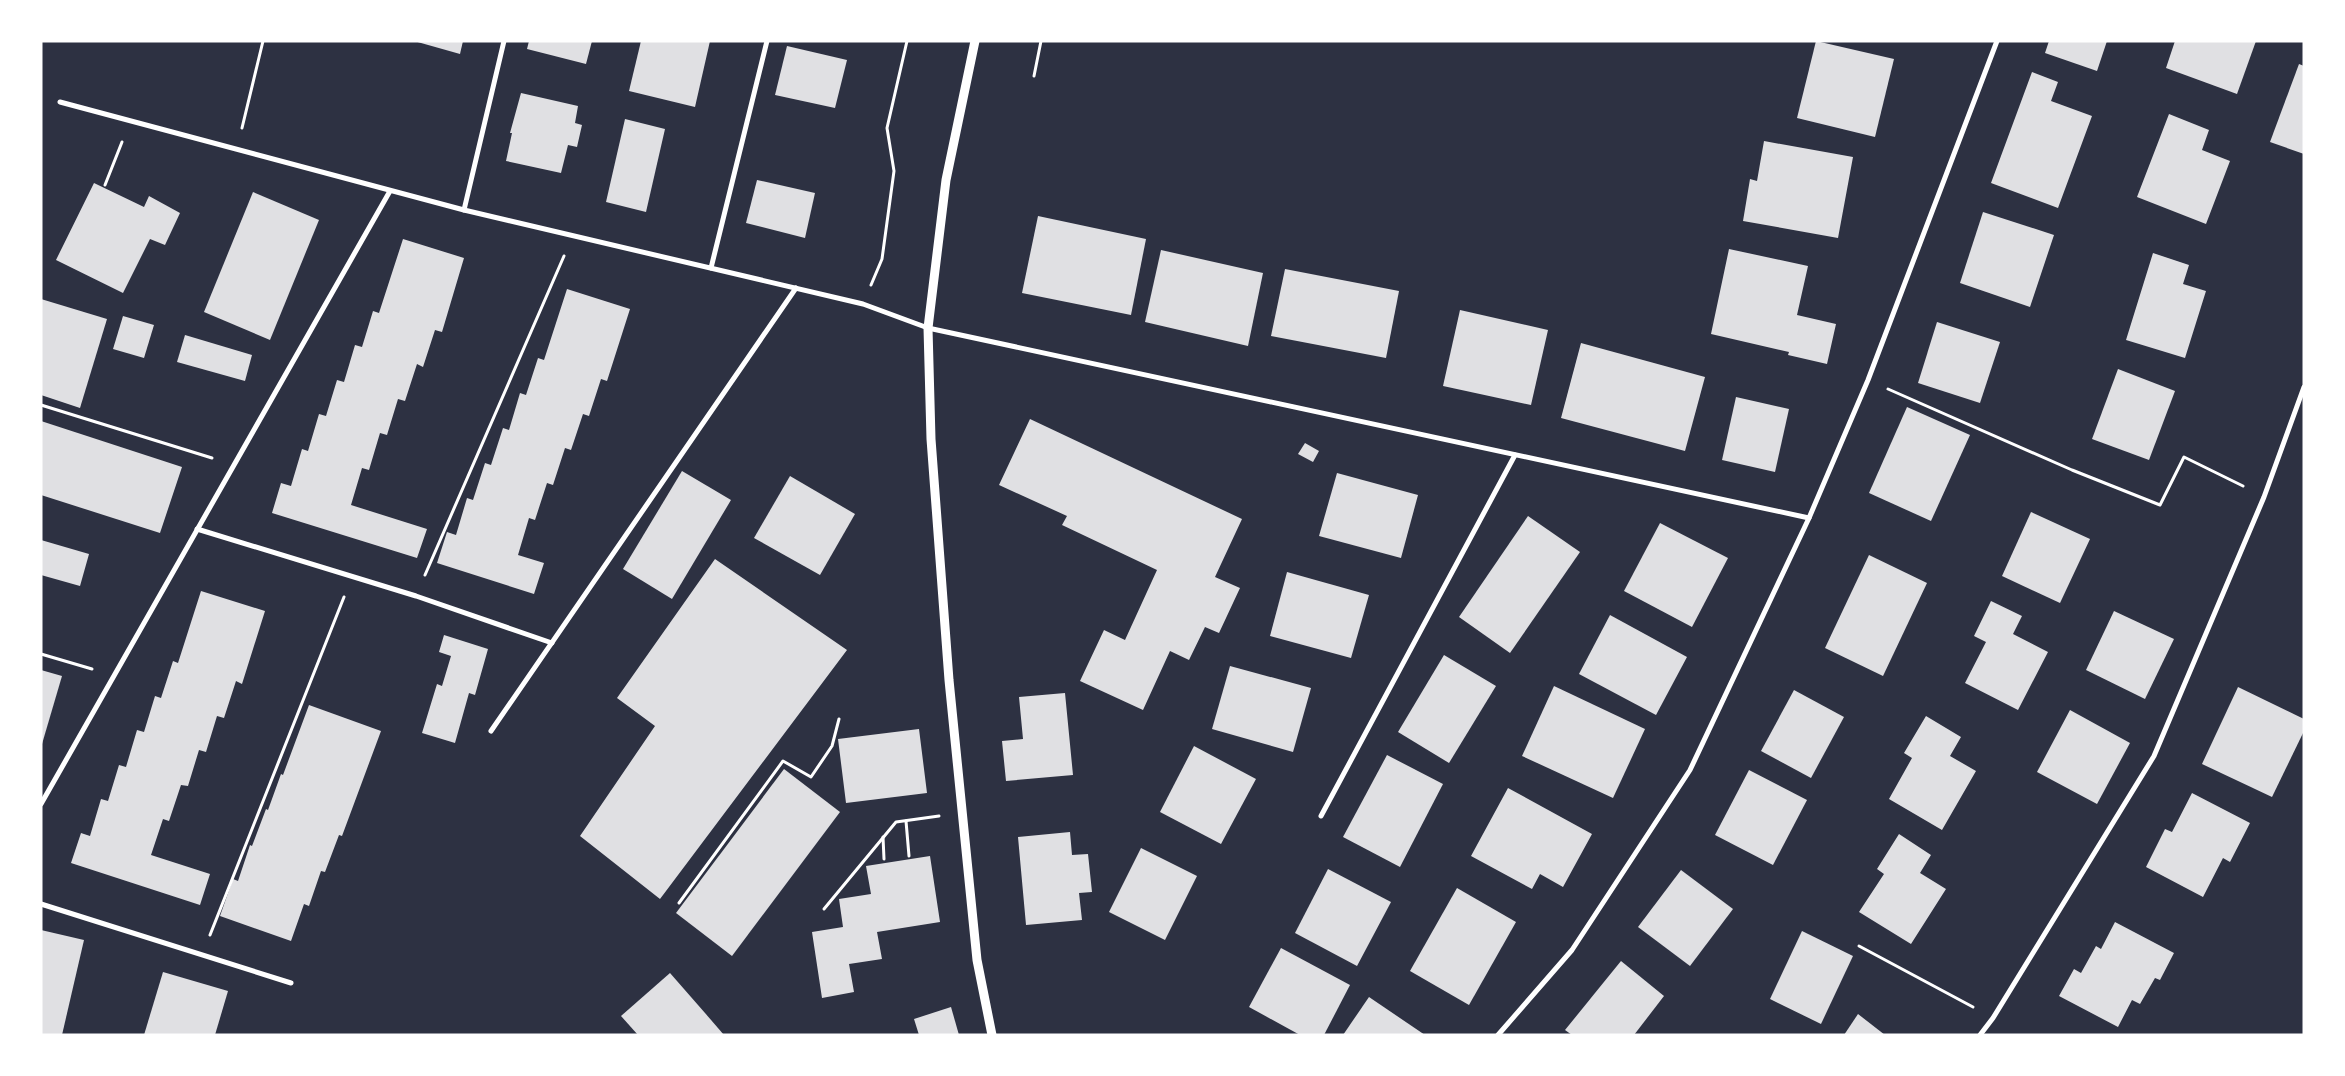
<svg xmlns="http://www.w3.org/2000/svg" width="2345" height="1076" viewBox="0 0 2345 1076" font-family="Ubuntu,sans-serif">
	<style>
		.building { fill: #e0e0e3 }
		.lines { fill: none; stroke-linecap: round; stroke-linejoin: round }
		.path { stroke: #fff; stroke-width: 3 }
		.minor { stroke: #fff; stroke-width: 5 }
		.tertiary { stroke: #fff; stroke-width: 9 }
	</style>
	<rect width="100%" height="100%" fill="#2d3142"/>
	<g class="building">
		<polygon points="414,41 463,41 460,54"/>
		<polygon points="529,41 592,41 586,64 527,49"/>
		<polygon points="641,41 710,41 695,107 629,91"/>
		<polygon points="1816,41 1894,59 1875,137 1797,118"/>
		<polygon points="2049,41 2107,41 2097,71 2045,53"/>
		<polygon points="2175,41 2256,41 2237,94 2166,68"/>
		<polygon points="787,46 847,60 835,108 775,95"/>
		<polygon points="2299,64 2304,66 2304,154 2270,142"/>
		<polygon points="2032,72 2058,82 2051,101 2092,116 2058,208 1991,183"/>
		<polygon points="521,93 578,106 575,123 582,125 577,147 568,145 561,173 506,161 512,133 510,133"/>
		<polygon points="2169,114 2209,130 2202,150 2230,161 2206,224 2137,197"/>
		<polygon points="625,119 665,129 646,212 606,202"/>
		<polygon points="1764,141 1853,157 1838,238 1743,221 1750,179 1757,181"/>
		<polygon points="757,180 815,193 805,238 746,223"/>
		<polygon points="94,183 144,207 149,196 180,213 165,245 150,239 123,293 56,260"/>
		<polygon points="253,192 319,220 270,340 204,312"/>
		<polygon points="1983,212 2054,235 2030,307 1960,283"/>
		<polygon points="1038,216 1146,239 1131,315 1022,293"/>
		<polygon points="403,239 464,258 442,332 435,330 423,367 417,364 405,401 398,399 387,435 380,433 369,470 362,468 351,505 427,529 417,558 272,513 281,483 291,486 302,449 308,451 319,414 326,416 337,380 344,382 355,345 362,347 373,311 379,313"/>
		<polygon points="1729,249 1808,266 1797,315 1836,324 1827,364 1788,355 1789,352 1711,334"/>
		<polygon points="1161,250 1263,273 1248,346 1145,322"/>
		<polygon points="2153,253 2189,265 2183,284 2206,291 2185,358 2126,340"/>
		<polygon points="1285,269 1399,291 1386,358 1271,336"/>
		<polygon points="567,289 630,309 607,381 601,379 589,416 583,414 571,450 565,448 553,485 547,483 535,520 529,518 518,555 544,563 534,594 437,563 447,532 456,535 467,498 473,500 485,463 491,465 503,428 509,430 520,393 526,395 538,358 544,360"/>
		<polygon points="41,299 107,319 80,408 41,395"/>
		<polygon points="1460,310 1548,330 1531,405 1443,386"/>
		<polygon points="123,316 154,325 144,358 113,349"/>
		<polygon points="1937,322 2000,342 1980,403 1918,383"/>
		<polygon points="185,335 252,355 245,381 177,362"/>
		<polygon points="1581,343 1705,377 1685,451 1561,418"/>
		<polygon points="2118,369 2175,391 2149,460 2092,439"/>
		<polygon points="1736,397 1789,409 1775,472 1722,460"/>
		<polygon points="1907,407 1970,435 1931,521 1869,493"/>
		<polygon points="1030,419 1242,519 1215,577 1240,588 1219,633 1205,627 1189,660 1170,651 1143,710 1080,681 1104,630 1125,640 1157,570 1062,525 1067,516 999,485"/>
		<polygon points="41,421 182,467 160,533 41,495"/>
		<polygon points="1305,443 1319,451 1313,462 1298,454"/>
		<polygon points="682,471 731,500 672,599 623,569"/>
		<polygon points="1337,473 1418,495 1401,558 1319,536"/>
		<polygon points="790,476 855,514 820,575 754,538"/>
		<polygon points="2031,512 2090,539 2060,603 2002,576"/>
		<polygon points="1528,516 1580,552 1510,653 1459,617"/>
		<polygon points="1660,523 1728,558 1692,627 1624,591"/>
		<polygon points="41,540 89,554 80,586 41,575"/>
		<polygon points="1869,555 1927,583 1883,676 1825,648"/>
		<polygon points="715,559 847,650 660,899 580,836 655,726 617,698"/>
		<polygon points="1287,572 1369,595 1351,658 1270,636"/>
		<polygon points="201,591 265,611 242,684 236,681 224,718 217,716 206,752 199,750 188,786 181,785 169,821 163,819 151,855 210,874 200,905 71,863 81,833 90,836 101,799 108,801 119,765 126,767 137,730 144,732 155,696 161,698 173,661 178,663"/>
		<polygon points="1991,601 2022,616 2013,634 2048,652 2018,710 1965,683 1986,642 1974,636"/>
		<polygon points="2114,611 2174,639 2145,699 2086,670"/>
		<polygon points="1610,615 1687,657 1656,715 1579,674"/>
		<polygon points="444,635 488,649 475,695 469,693 455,743 422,733 437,684 442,686 451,656 439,652"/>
		<polygon points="1444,655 1496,686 1449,763 1398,732"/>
		<polygon points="1230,666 1311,688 1293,752 1212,729"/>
		<polygon points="41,670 62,676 42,744 41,744"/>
		<polygon points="1554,686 1645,729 1613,798 1522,756"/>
		<polygon points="2238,687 2304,719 2304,731 2272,797 2202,764"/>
		<polygon points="1794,690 1844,717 1811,778 1761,751"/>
		<polygon points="1065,693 1073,775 1006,781 1002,741 1023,739 1019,697"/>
		<polygon points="309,705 381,731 342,836 339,835 325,872 321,871 309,906 304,904 291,941 220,916 233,879 238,881 250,845 252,846 266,809 268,810 281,774 283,775"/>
		<polygon points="2070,710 2130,743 2097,804 2037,772"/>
		<polygon points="1926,716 1961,737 1950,756 1976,771 1942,830 1889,799 1912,758 1904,753"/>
		<polygon points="919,729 927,793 846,803 838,739"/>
		<polygon points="1194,746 1256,779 1221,844 1160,812"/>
		<polygon points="1387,755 1443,784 1400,867 1343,837"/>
		<polygon points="784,769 840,812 732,956 676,913"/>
		<polygon points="1749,770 1807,800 1773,865 1715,835"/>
		<polygon points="1508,788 1592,834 1563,887 1540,874 1532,889 1471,856"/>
		<polygon points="2192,793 2250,823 2230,862 2223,858 2203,897 2146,867 2165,829 2172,832"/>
		<polygon points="1070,832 1072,855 1088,854 1092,892 1079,893 1082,920 1026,925 1018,837"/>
		<polygon points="1899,834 1931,855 1920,873 1946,889 1911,944 1859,912 1884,874 1877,869"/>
		<polygon points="1141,848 1197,876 1165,940 1109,912"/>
		<polygon points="930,856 940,922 877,932 882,959 849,964 854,992 822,998 812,932 843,927 839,899 871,894 866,866"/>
		<polygon points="1328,869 1391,902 1357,966 1295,933"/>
		<polygon points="1681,870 1733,909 1690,966 1638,927"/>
		<polygon points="1457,888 1516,922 1469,1005 1410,971"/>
		<polygon points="2115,922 2174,953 2160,980 2155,978 2140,1004 2132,1000 2118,1027 2059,996 2074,969 2081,973 2096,946 2101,949"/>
		<polygon points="41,930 84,940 62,1035 41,1035"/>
		<polygon points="1802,931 1853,956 1821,1024 1770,999"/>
		<polygon points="1281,948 1350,985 1324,1035 1300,1035 1249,1007"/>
		<polygon points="1621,961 1664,996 1634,1035 1572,1035 1565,1030"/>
		<polygon points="163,972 228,991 215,1035 144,1035"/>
		<polygon points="670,973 705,1013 724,1035 638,1035 621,1016"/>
		<polygon points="1369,997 1425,1035 1343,1035"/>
		<polygon points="951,1007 959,1035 919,1035 914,1019"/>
		<polygon points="1858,1014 1885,1035 1844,1035"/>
	</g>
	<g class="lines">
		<g class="path">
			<polyline points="1034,76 1041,41"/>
			<polyline points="242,128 263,41"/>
			<polyline points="105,185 122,142"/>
			<polyline points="871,285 882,259 894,171 887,128 907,41"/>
			<polyline points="1888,389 2072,470 2160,505 2184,457 2243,486"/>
			<polyline points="41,405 212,458"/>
			<polyline points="425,575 564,256"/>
			<polyline points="41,654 92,669"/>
			<polyline points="906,821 909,856"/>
			<polyline points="883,837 884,859"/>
			<polyline points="679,903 783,761 811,777 832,746 839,719"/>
			<polyline points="824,909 896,822 939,816"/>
			<polyline points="210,935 344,597"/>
			<polyline points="1859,946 1973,1007"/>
		</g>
		<g class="minor">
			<polyline points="60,102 464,210 863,304 928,328 1809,518"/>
			<polyline points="464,210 504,41"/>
			<polyline points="711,268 767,41"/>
			<polyline points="197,529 416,596 552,643"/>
			<polyline points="491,731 796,288"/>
			<polyline points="41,804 390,191"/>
			<polyline points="1321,816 1515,455"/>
			<polyline points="41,904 291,983"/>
			<polyline points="1498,1035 1572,950 1690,770 1809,518 1868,380 1997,41"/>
			<polyline points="1980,1035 1993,1018 2154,756 2264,497 2304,387"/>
		</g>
		<polyline class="tertiary" points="975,41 946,180 928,328 931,439 949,680 977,960 992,1035"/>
	</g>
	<rect width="2345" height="1076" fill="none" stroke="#ffffff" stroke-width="85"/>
</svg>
